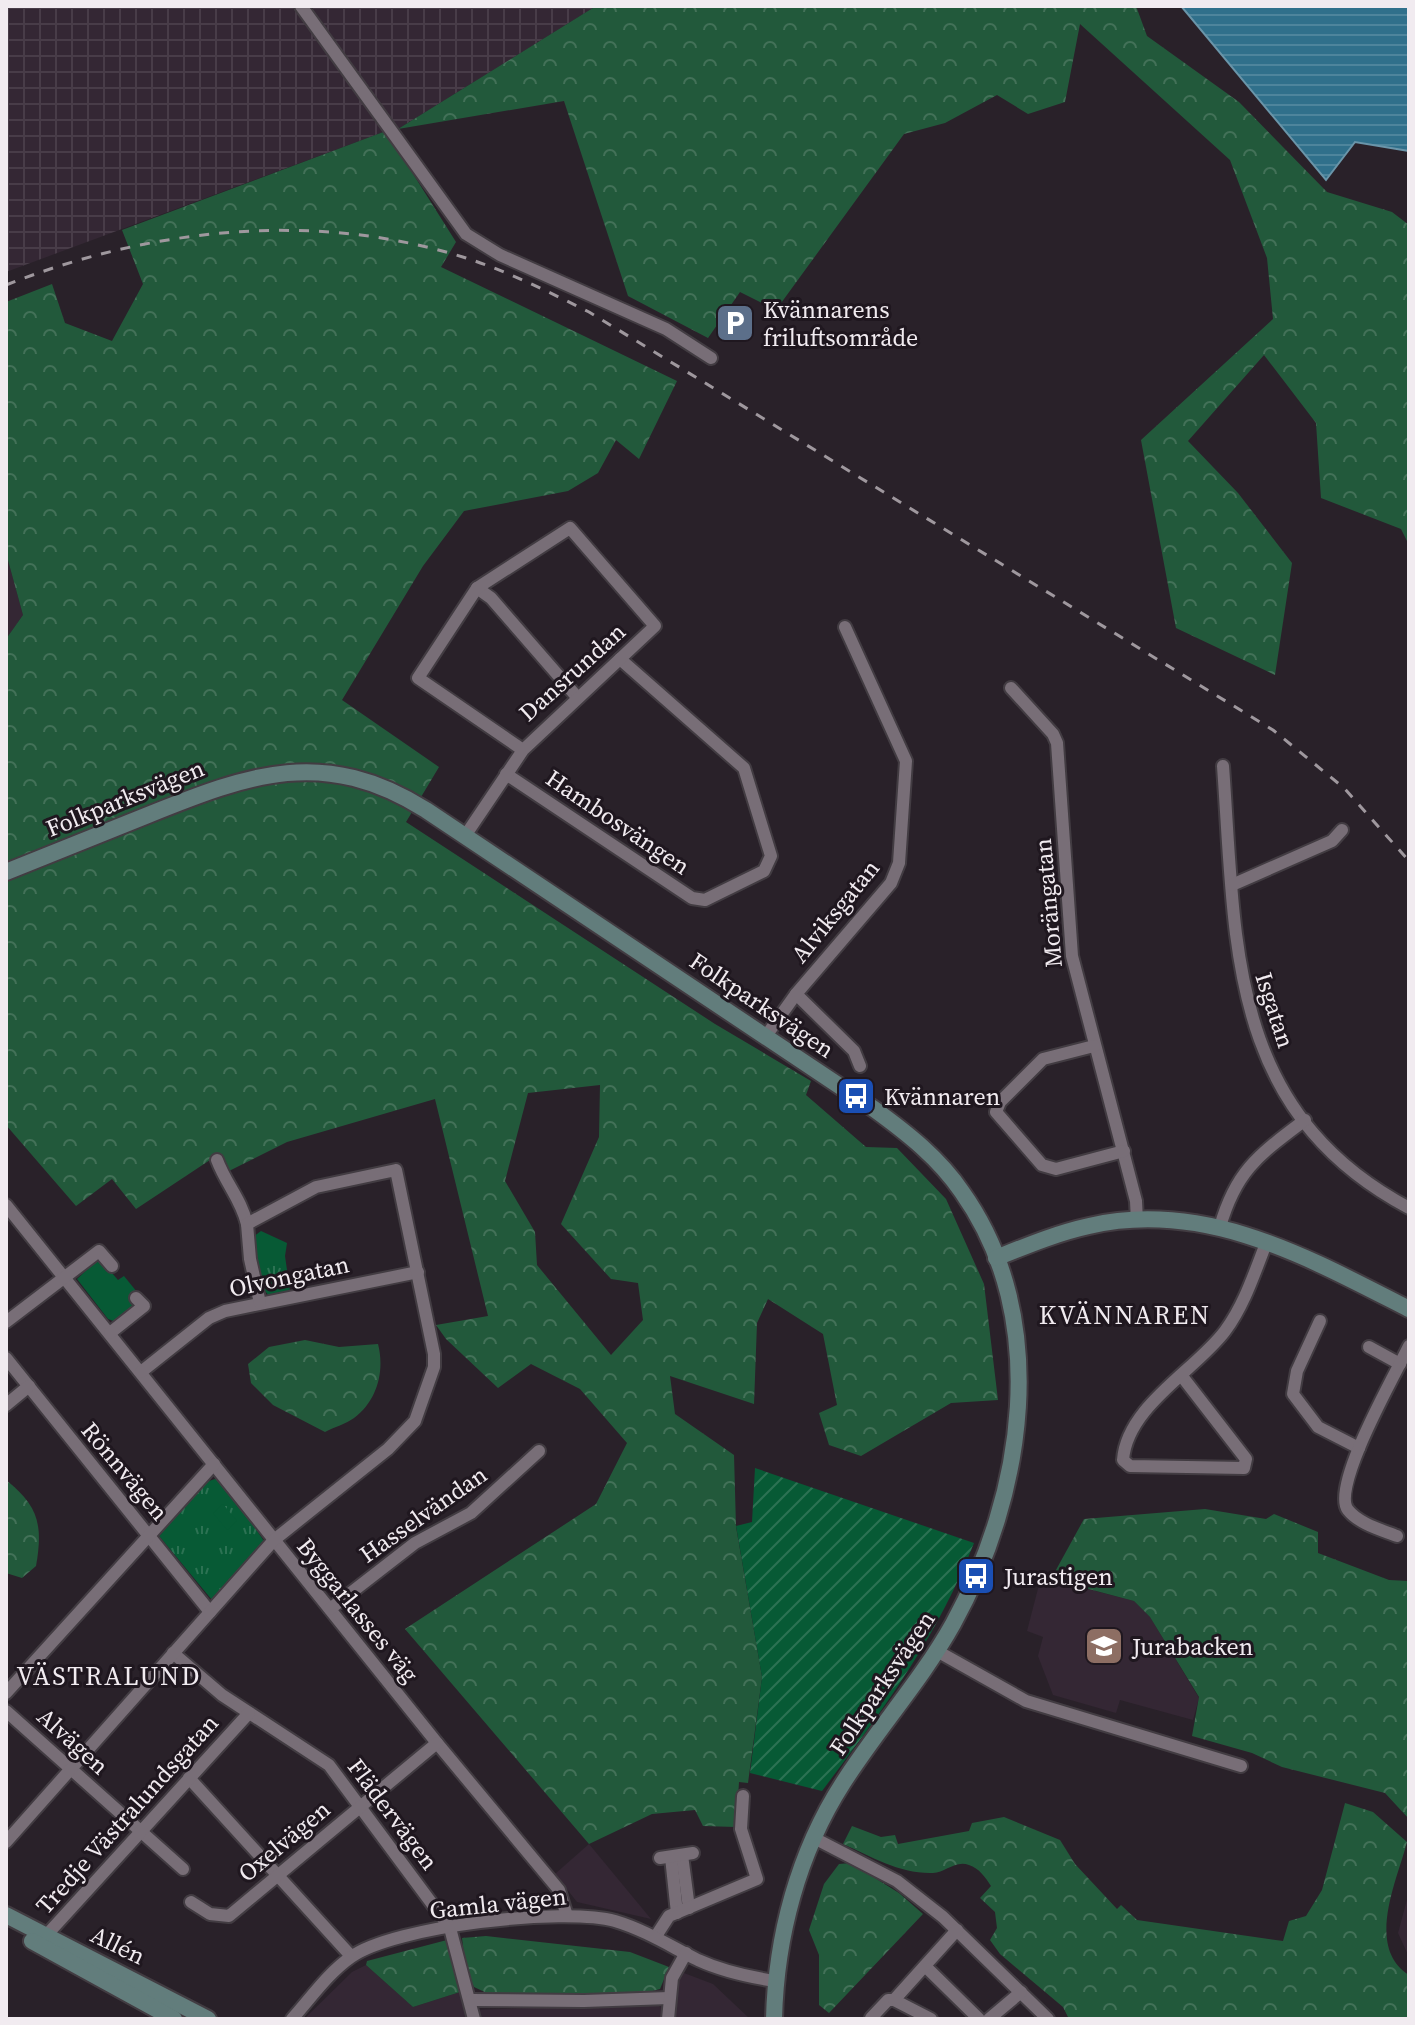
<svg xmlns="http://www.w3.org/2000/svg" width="1415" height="2025" viewBox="0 0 1415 2025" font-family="'Source Serif 4',serif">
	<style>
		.built { fill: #342734 }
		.industrial { fill: url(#industrial-grid) }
		.grass { fill: url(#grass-tufts) }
		.forest { fill: url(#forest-crowns); fill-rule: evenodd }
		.park { fill: #075a35 }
		.garden { fill: url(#garden-furrows) }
		.water { fill: url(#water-rules); stroke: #6a95a9; stroke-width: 2 }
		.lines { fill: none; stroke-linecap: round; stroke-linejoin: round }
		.street-casing { stroke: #423c42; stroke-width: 16 }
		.secondary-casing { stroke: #423c42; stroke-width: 20 }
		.street { stroke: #786e77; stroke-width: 12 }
		.secondary { stroke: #627d7c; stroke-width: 16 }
		.rail { stroke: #9f989e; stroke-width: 3; stroke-dasharray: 10 10; stroke-linecap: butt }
		.labels { text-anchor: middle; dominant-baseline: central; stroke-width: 6; stroke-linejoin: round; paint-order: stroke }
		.poi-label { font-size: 24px; fill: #f1ebf0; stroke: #1f171f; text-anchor: start }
		.street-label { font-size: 24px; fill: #f1ebf0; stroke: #1f171f }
		.neighbourhood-label { font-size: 26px; letter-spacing: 2px; fill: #f1ebf0; stroke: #1f171f }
	</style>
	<defs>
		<pattern id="industrial-grid" width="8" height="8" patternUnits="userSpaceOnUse" patternTransform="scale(2)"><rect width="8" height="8" fill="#342734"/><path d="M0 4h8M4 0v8" fill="none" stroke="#483c48"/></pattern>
		<pattern id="grass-tufts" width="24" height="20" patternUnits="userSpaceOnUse" patternTransform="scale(2)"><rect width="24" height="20" fill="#075a35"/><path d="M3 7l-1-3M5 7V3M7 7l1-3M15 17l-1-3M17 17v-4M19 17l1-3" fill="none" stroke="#2c7253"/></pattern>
		<pattern id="forest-crowns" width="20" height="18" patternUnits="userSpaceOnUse" patternTransform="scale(2)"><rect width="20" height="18" fill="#22593b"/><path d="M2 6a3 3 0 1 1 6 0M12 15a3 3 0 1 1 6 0" fill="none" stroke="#437158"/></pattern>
		<pattern id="garden-furrows" width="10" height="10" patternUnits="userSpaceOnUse" patternTransform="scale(2)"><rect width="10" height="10" fill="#075a35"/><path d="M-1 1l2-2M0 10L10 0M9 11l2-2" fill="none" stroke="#2c7253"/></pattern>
		<pattern id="water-rules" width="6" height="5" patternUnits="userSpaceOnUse" patternTransform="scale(2)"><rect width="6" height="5" fill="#30708b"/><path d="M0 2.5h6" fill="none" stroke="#4e859c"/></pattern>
	</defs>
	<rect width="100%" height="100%" fill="#292129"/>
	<g class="built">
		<polygon points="6,553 23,615 6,639"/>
		<polygon points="1041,1577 1134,1601 1150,1617 1199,1698 1193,1720 1120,1700 1116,1713 1053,1695 1038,1656 1043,1637 1027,1631"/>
		<polygon points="589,1844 651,1919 577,1902 555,1874"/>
		<polygon points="1408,1896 1409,1896 1409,1957 1398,1933"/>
		<polygon points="366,1965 413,2007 460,1992 467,2010 656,2004 662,2008 662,2019 304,2019 352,1972"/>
		<polygon points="684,1973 713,1984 750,2019 674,2019 677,1985"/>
	</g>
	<g class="industrial">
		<polygon points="6,6 297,6 386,131 6,272"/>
		<polygon points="311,6 596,6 398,129"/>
	</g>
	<g class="grass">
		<polygon points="261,1231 287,1243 285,1256 290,1291 270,1297 264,1290 253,1237"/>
		<polygon points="215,1479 225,1484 264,1541 263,1546 212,1600 159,1536 206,1482"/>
	</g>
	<g class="forest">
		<polygon points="596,6 1136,6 1147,36 1239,102 1327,192 1392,212 1409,225 1409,545 1401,529 1321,498 1316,423 1264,355 1188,441 1238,493 1292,563 1275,675 1176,628 1141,440 1273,319 1267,258 1230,160 1080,24 1065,102 1028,114 997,95 945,123 904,134 776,310 740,292 708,338 628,296 564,101 398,129"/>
		<path d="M 386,131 L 456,242 L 441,267 L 677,381 L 639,459 L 616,440 L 598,473 L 568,491 L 464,511 L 423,566 L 342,700 L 439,767 L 406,822 L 715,1024 L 811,1081 L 806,1095 L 866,1147 L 897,1148 L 946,1199 L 984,1284 L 998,1400 L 951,1403 L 861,1456 L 829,1445 L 819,1413 L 837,1405 L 823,1334 L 768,1299 L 757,1323 L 754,1404 L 670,1376 L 675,1414 L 734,1455 L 736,1527 L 762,1677 L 748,1783 L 739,1782 L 736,1827 L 703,1826 L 695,1810 L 652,1814 L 589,1844 L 405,1629 L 596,1504 L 627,1443 L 580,1389 L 531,1364 L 498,1388 L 446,1339 L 436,1325 L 488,1316 L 435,1099 L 287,1142 L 227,1172 L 210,1160 L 136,1209 L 112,1179 L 76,1206 L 6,1125 L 6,639 L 23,615 L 6,553 L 6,302 L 52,284 L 65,323 L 112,341 L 143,284 L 122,230 ZM 600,1085 L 599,1137 L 561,1224 L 611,1279 L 638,1283 L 643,1320 L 611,1355 L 537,1265 L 535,1232 L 505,1181 L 528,1093 Z"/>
		<path d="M 305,1340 L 339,1347 L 378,1344 C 385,1371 377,1401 354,1418 C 346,1424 334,1427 325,1432 L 273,1405 L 251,1383 L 248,1364 L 269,1347 Z"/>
		<path d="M 6,1480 C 39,1506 43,1526 36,1566 L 22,1578 L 6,1573 Z"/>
		<polygon points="1205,1509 1266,1519 1274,1514 1318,1532 1318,1553 1389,1580 1409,1581 1409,1819 1385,1793 1282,1767 1252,1753 1192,1736 1199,1697 1150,1617 1134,1601 1051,1579 1084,1519"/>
		<path d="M 1345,1803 L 1373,1812 L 1407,1842 C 1397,1881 1365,1947 1409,1975 L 1409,2019 L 1069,2019 L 1063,2007 L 1000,1954 L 990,1940 L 997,1928 L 995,1912 L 980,1898 L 991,1886 C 986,1878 979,1868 969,1865 C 955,1860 945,1873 933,1873 C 900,1874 872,1857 843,1844 L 852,1826 L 881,1837 L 895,1835 L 898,1844 L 969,1831 L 972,1823 L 1004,1817 L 1060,1840 L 1075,1864 L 1117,1909 L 1121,1905 L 1137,1920 L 1283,1941 L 1289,1921 L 1306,1916 L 1322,1890 Z"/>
		<polygon points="851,1863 899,1893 923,1914 829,2013 819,2005 819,1955 809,1930 824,1884 839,1864"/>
		<polygon points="486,1936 630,1952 669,1967 660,1989 645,1993 489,1994 474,1987 466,1971 462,1938"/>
		<polygon points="447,1940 460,1992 413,2007 366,1965 367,1961"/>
	</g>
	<g class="park">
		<polygon points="99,1258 118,1280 124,1276 137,1292 136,1305 116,1322 108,1319 77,1279"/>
		<polygon points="223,1504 237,1521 227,1530 213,1513"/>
	</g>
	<path class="garden" d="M 755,1468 L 974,1543 C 937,1638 883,1710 822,1791 L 750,1773 L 762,1677 L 736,1526 L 752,1522 Z"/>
	<polygon class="water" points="1181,6 1409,6 1409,151 1355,142 1326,180"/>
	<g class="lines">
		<defs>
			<g id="street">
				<polyline points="301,6 466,234 500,255 666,329 711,358"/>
				<polyline points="477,588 491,598 577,697"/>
				<polyline points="1011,688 1053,734 1057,743 1072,956 1136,1201 1137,1221"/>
				<path d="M 1223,766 C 1236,944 1227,1111 1409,1208"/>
				<polyline points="506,774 692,898 705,900 764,871 771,856 744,768 620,659"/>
				<polyline points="465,836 523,750 418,678 477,588 570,528 655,626 523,750"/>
				<polyline points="1232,885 1332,841 1342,830"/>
				<polyline points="796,994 854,1051 860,1066"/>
				<polyline points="766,1036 796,994 891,883 899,863 906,761 845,627"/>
				<polyline points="1094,1046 1043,1059 1000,1102 996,1112 1042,1165 1056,1169 1124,1151"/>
				<path d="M 217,1160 C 226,1184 241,1199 247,1224"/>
				<polyline points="6,1205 437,1743 559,1890 567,1916"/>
				<path d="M 1220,1227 C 1236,1170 1260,1154 1305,1120"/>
				<polyline points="1320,1321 1297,1371 1293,1394 1318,1427 1359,1448"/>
				<polyline points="6,1322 99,1251 112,1266"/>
				<polyline points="110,1333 144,1306 136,1298"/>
				<polyline points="1369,1347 1400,1364"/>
				<polyline points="6,1358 210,1612"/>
				<polyline points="141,1372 209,1318 225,1311 418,1272"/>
				<path d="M 1181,1375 L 1246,1459 L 1244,1468 L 1130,1466 L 1123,1460 C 1127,1406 1196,1370 1225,1331 C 1245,1304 1255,1271 1267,1241"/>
				<polyline points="6,1405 29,1386"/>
				<path d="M 1397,1536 C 1382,1530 1359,1524 1348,1510 C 1330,1488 1396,1373 1409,1346"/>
				<polyline points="330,1609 415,1543 471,1513 539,1451"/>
				<polyline points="937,1651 1026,1701 1241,1766"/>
				<polyline points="173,1653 222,1695 329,1765 450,1928 474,2019"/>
				<polyline points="6,1693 214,1464"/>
				<polyline points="6,1711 183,1869"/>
				<polyline points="189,1778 351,1956"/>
				<polyline points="814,1838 897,1881 943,1917 1048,2019"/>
				<polyline points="6,1842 274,1540 388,1449 415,1421 434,1367 434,1354 396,1170 316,1187 247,1224 250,1259 260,1303"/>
				<polyline points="682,1855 689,1908"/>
				<polyline points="671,1857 677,1913"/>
				<polyline points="660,1858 693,1853"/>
				<polyline points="191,1902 210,1914 229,1916 437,1743"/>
				<polyline points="656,1936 669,1916 757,1879 741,1829 743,1796"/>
				<polyline points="43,1939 249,1713"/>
				<polyline points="925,1966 979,2019"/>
				<polyline points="471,2000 584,2001 669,1998"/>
				<polyline points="871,2018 888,2000 894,2000"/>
				<path d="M 292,2019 C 310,1999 328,1973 351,1957 C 394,1926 564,1907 615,1921 C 645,1930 670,1946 698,1960 C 722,1971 749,1977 775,1981"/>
				<polyline points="668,2019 672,1978 686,1953"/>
				<polyline points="931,2019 894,2000 957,1930"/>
				<polyline points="989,2019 1021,1992"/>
			</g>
			<g id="secondary">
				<path d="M 6,872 C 53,853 101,834 148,815 C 250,774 324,746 426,810 L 874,1109 C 907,1133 939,1158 962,1192 C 1052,1319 1024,1495 953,1624 C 921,1681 878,1728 843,1783 C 798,1853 776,1937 774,2019"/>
				<path d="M 996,1258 C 1026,1246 1057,1233 1089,1226 C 1205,1199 1309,1258 1409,1309"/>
				<polyline points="6,1915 208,2019"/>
				<polyline points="32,1941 174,2019"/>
			</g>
		</defs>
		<use href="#street" class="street-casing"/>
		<use href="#secondary" class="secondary-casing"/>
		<use href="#street" class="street"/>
		<use href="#secondary" class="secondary"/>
		<path class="rail" d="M 6,285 C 150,228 316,210 466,258 C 509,272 549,292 589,312 L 1273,730 L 1344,788 L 1409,861"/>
	</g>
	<defs>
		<symbol id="parking-square" viewBox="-11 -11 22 22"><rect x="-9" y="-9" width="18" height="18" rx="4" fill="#5c6f8a" stroke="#1f171f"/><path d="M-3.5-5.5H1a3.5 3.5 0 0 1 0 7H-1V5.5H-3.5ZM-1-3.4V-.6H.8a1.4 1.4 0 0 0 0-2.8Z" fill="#fff"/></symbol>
		<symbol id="bus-square" viewBox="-11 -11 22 22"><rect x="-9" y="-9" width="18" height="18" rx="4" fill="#1a4fb4" stroke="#1f171f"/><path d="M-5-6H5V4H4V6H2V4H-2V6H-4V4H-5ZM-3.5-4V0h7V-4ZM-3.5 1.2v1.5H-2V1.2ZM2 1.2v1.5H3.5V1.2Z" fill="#fff"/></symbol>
		<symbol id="school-square" viewBox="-11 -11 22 22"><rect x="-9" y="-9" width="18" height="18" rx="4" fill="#8d6e63" stroke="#1f171f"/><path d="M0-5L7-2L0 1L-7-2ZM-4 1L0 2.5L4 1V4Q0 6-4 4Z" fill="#fff"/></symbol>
	</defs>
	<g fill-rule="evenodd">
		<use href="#parking-square" x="713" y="301" width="44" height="44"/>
		<use href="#bus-square" x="834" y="1074" width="44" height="44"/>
		<use href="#bus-square" x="954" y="1554" width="44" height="44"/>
		<use href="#school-square" x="1082" y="1624" width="44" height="44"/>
	</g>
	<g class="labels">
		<g class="poi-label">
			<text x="763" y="309">Kvännarens<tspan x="763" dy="28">friluftsområde</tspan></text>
			<text x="884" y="1096">Kvännaren</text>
			<text x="1004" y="1576">Jurastigen</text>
			<text x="1132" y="1646">Jurabacken</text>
		</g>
		<g class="street-label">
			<text transform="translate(572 672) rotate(-42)">Dansrundan</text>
			<text transform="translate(125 798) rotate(-22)">Folkparksvägen</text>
			<text transform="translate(618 822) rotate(34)">Hambosvängen</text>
			<text transform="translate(1048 903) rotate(-95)">Morängatan</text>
			<text transform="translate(835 911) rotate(-51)">Alviksgatan</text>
			<text transform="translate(762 1005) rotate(34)">Folkparksvägen</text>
			<text transform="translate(1275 1010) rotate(72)">Isgatan</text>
			<text transform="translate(289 1276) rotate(-12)">Olvongatan</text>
			<text transform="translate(125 1471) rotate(50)">Rönnvägen</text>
			<text transform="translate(423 1514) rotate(-35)">Hasselvändan</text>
			<text transform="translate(358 1610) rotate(51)">Byggarlasses väg</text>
			<text transform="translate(882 1683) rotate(-56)">Folkparksvägen</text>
			<text transform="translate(73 1741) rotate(42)">Alvägen</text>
			<text transform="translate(127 1814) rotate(-48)">Tredje Västralundsgatan</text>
			<text transform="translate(393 1814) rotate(53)">Flädervägen</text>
			<text transform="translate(284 1841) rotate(-40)">Oxelvägen</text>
			<text transform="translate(498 1903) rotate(-6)">Gamla vägen</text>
			<text transform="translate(118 1945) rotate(26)">Allén</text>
		</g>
		<g class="neighbourhood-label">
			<text x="1125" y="1315">KVÄNNAREN</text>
			<text x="109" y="1676">VÄSTRALUND</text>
		</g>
	</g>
	<rect width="1415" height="2025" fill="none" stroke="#f1ebf0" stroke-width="16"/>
</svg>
